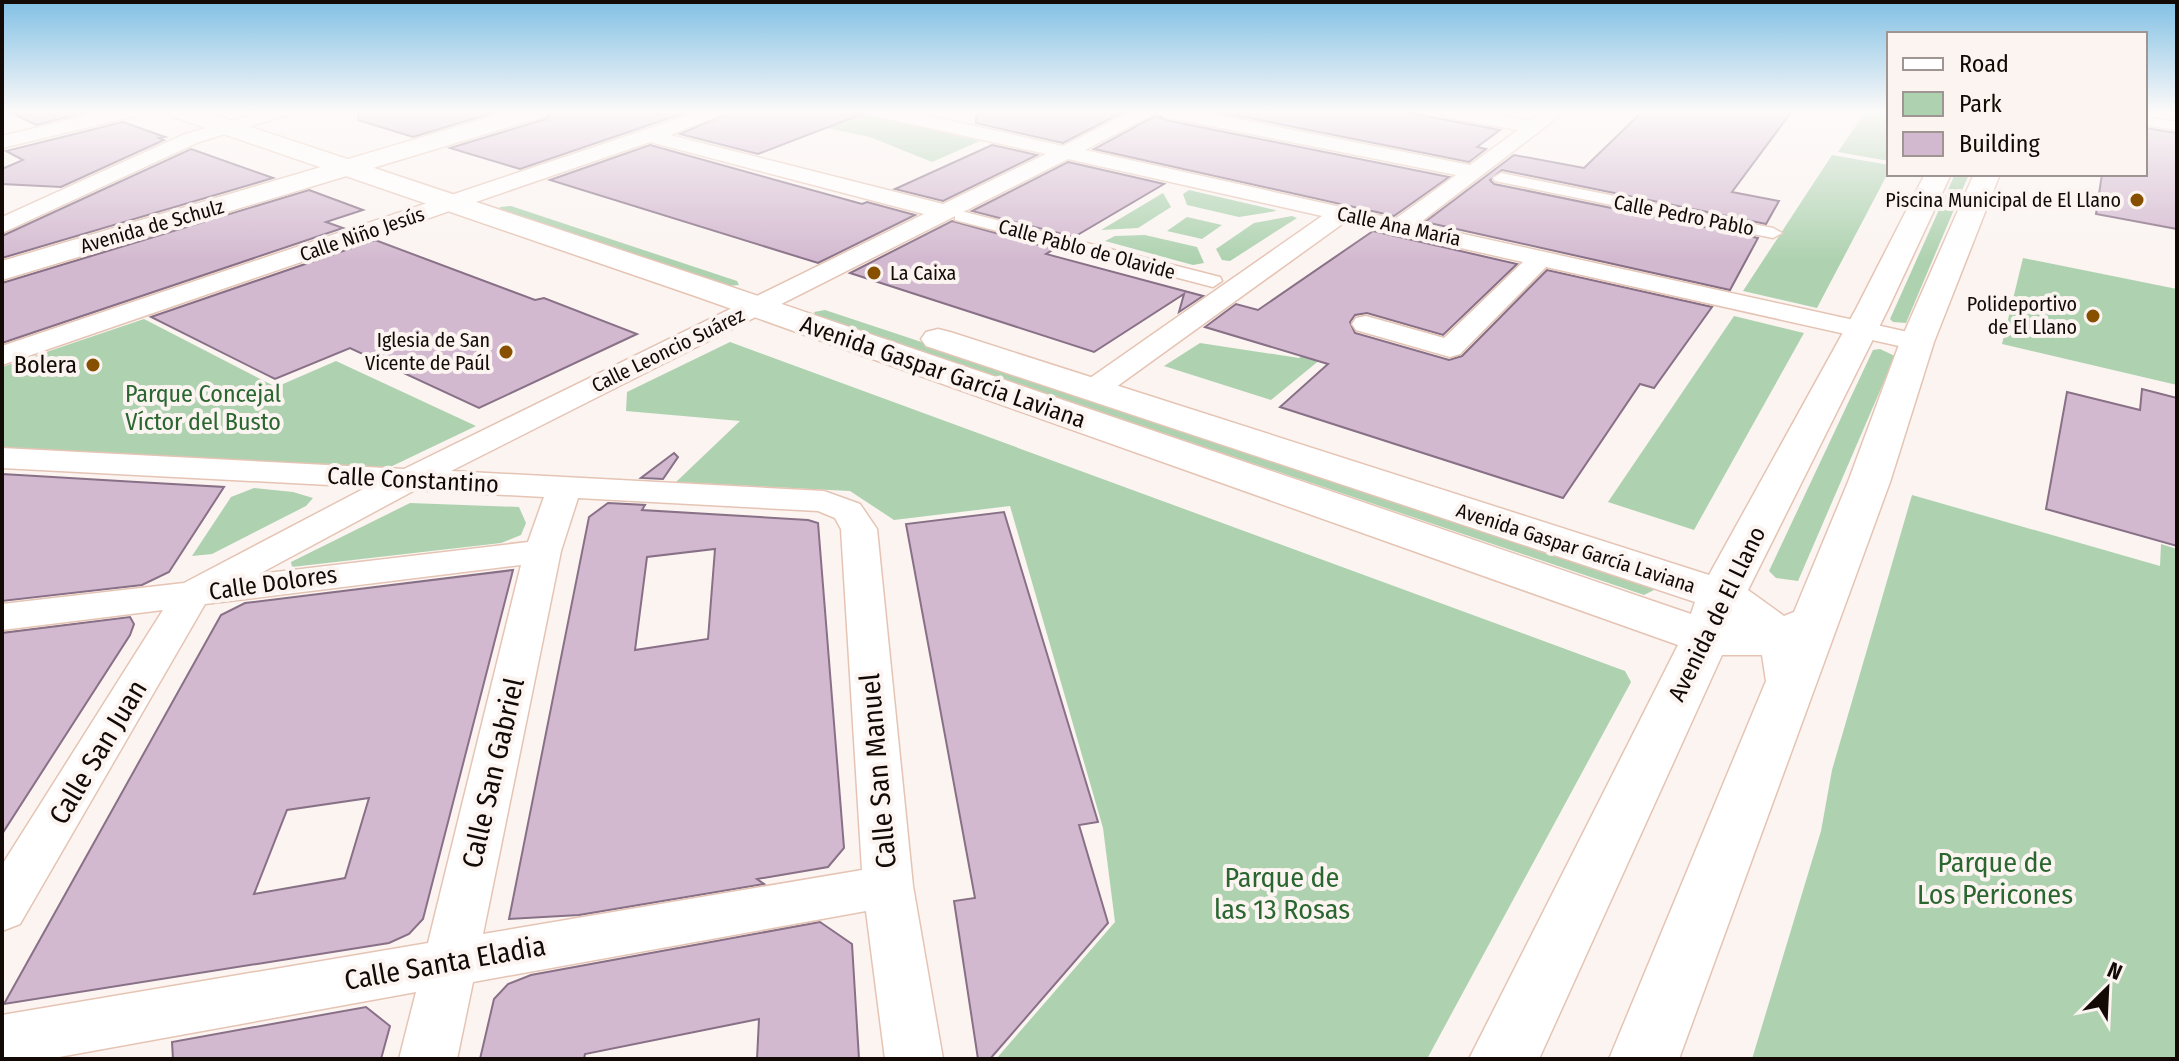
<svg xmlns="http://www.w3.org/2000/svg" width="2179" height="1061" viewBox="0 0 2179 1061" font-family="'Fira Sans Condensed',sans-serif">
	<style>
		.green { fill: #aed2b0 }
		.building { fill: #d3b9d0; stroke: #887086; stroke-width: 2; fill-rule: evenodd }
		.lines { fill: none; stroke-linecap: round; stroke-linejoin: round }
		.pedestrian-casing { stroke: #e5c4b4; stroke-width: 3 }
		.minor-casing { stroke: #e5c4b4; stroke-width: 3 }
		.tertiary-casing { stroke: #e5c4b4; stroke-width: 3 }
		.primary-casing { stroke: #e5c4b4; stroke-width: 3 }
		.pedestrian { fill: #fff; fill-rule: evenodd }
		.minor { fill: #fff; fill-rule: evenodd }
		.tertiary { fill: #fff; fill-rule: evenodd }
		.primary { fill: #fff; fill-rule: evenodd }
		.poi-dot { fill: #875000; stroke: #fbf4f1; stroke-width: 3 }
		.labels { text-anchor: middle; dominant-baseline: central; stroke-width: 8; stroke-linejoin: round; paint-order: stroke }
		.far-poi-label { font-size: 20px; fill: #140a05; stroke: #fbf4f1; text-anchor: end }
		.far-street-label { font-size: 20px; fill: #140a05; stroke: #fbf4f1 }
		.poi-label { font-size: 24px; fill: #140a05; stroke: #fbf4f1; text-anchor: end }
		.street-label { font-size: 24px; fill: #140a05; stroke: #fbf4f1 }
		.park-label { font-size: 24px; fill: #296630; stroke: #fbf4f1 }
		.near-street-label { font-size: 28px; fill: #140a05; stroke: #fbf4f1 }
		.near-park-label { font-size: 28px; fill: #296630; stroke: #fbf4f1 }
	</style>
	<rect width="100%" height="100%" fill="#fbf4f1"/>
	<g class="green">
		<polygon points="849,111 980,141 932,162 870,137 808,124"/>
		<polygon points="1866,111 1889,111 1889,161 1838,152"/>
		<polygon points="1832,155 1889,165 1889,171 1817,308 1743,291"/>
		<polygon points="1955,174 1969,174 1906,323 1893,322 1890,319"/>
		<polygon points="1189,190 1275,210 1276,211 1239,217 1187,205 1183,194"/>
		<polygon points="1163,193 1171,207 1138,228 1101,230"/>
		<polygon points="511,206 737,281 739,285 727,286 499,210 500,207"/>
		<polygon points="1292,216 1297,218 1230,261 1222,260 1216,249 1254,223"/>
		<polygon points="1187,217 1222,225 1202,239 1167,231"/>
		<polygon points="1145,235 1197,247 1204,263 1193,265 1105,241 1115,236"/>
		<polygon points="2023,258 2177,289 2177,385 2002,344"/>
		<polygon points="825,310 1649,583 1656,589 1644,595 816,316 814,312"/>
		<polygon points="1734,316 1804,333 1694,530 1608,502"/>
		<polygon points="144,319 276,387 336,361 476,426 386,469 2,449 2,367"/>
		<polygon points="1329,332 1349,336 1271,400 1164,366 1200,343 1299,358"/>
		<polygon points="730,342 1625,671 1631,682 1427,1059 996,1059 1115,922 1103,828 1010,506 894,520 850,491 676,482 740,421 626,411 627,392"/>
		<polygon points="1880,349 1895,356 1798,581 1776,578 1769,571 1873,350"/>
		<polygon points="254,488 293,492 313,498 306,506 212,554 192,556 231,497"/>
		<polygon points="1912,495 2160,566 2161,544 2177,549 2177,1059 1752,1059 1821,831 1832,770"/>
		<polygon points="410,503 519,507 526,523 521,535 501,543 292,567 291,562"/>
	</g>
	<g class="building">
		<polygon points="8,111 91,111 36,125"/>
		<polygon points="359,111 499,111 413,137 358,120"/>
		<polygon points="551,111 690,111 520,169 450,148 546,119"/>
		<polygon points="733,111 862,111 862,114 758,154 680,134"/>
		<polygon points="977,111 1125,111 1063,143 976,123"/>
		<polygon points="1214,111 1398,111 1500,130 1477,147 1486,149 1469,162"/>
		<polygon points="1643,111 1792,111 1732,192 1779,201 1766,224 1502,170 1490,180 1494,184 1758,238 1730,290 1425,222 1514,155 1584,168"/>
		<polygon points="1157,115 1165,120 1449,177 1394,216 1094,149"/>
		<polygon points="123,122 165,137 159,138 164,140 61,187 2,184 2,169 23,160 6,151"/>
		<polygon points="2145,128 2177,133 2177,229 2096,214 2102,174 2145,174"/>
		<polygon points="650,145 862,204 867,202 915,215 818,263 550,180"/>
		<polygon points="992,145 1037,155 943,201 895,189"/>
		<polygon points="191,149 273,178 2,258 2,236"/>
		<polygon points="1068,162 1164,184 1074,237 972,211"/>
		<polygon points="309,190 363,210 326,222 343,228 2,343 2,283"/>
		<polygon points="952,221 1054,249 1046,254 1203,296 1179,312 1184,294 1094,352 850,273"/>
		<polygon points="1373,231 1517,264 1443,335 1367,313 1355,315 1350,322 1355,333 1449,360 1462,356 1547,270 1712,307 1654,388 1640,384 1563,498 1280,407 1328,364 1205,327 1236,304 1258,310"/>
		<polygon points="375,240 535,300 544,298 637,334 479,408 350,348 275,379 151,317"/>
		<polygon points="2142,389 2177,398 2177,546 2046,509 2067,392 2140,410"/>
		<polygon points="674,453 678,457 663,479 641,478"/>
		<polygon points="2,474 137,482 224,487 169,572 142,585 2,601"/>
		<path d="M 608,503 L 645,505 L 642,510 L 808,520 L 818,523 L 844,848 L 828,867 L 757,879 L 764,884 L 579,915 L 509,919 L 589,517 ZM 715,549 L 708,639 L 635,650 L 647,557 Z"/>
		<polygon points="1004,512 1098,822 1079,825 1108,923 990,1059 978,1059 954,901 975,898 906,524"/>
		<path d="M 513,570 L 423,919 L 409,934 L 389,943 L 4,1004 L 221,615 L 245,603 ZM 369,798 L 345,878 L 254,894 L 287,810 Z"/>
		<polygon points="130,617 134,624 130,635 2,834 2,633"/>
		<polygon points="820,922 852,944 859,1059 757,1059 759,1019 585,1054 584,1059 480,1059 494,999 508,984 531,975"/>
		<polygon points="366,1007 390,1026 381,1059 173,1059 172,1042"/>
	</g>
	<g class="lines">
		<defs>
			<g id="pedestrian">
				<polygon points="2145,117 2177,122 2177,130 2145,125"/>
				<polygon points="1501,173 1773,228 1782,233 1773,238 1495,181 1493,178"/>
				<polygon points="961,211 1220,277 1222,281 1213,287 955,220 955,212"/>
			</g>
			<g id="minor">
				<polygon points="106,111 141,111 139,115 2,148 2,136"/>
				<polygon points="268,111 300,111 199,142 2,233 2,217 185,134"/>
				<path d="M 701,111 L 730,111 L 670,135 L 943,204 L 1046,154 L 880,117 L 871,111 L 908,111 L 1063,146 L 1132,111 L 1197,111 L 1470,165 L 1518,130 L 1445,117 L 1436,111 L 1480,111 L 1531,121 L 1544,111 L 1566,111 L 1418,224 L 1917,334 L 1927,336 L 1931,342 L 1927,348 L 1917,350 L 1546,267 L 1460,354 L 1450,357 L 1356,330 L 1352,324 L 1356,318 L 1366,316 L 1444,338 L 1523,262 L 1345,222 L 1105,395 L 1083,395 L 1079,389 L 1083,383 L 1322,216 L 1068,159 L 451,471 L 824,491 L 860,504 L 877,529 L 913,886 L 943,1059 L 885,1059 L 866,911 L 473,982 L 457,1059 L 399,1059 L 416,992 L 48,1059 L 2,1059 L 2,1015 L 428,943 L 521,565 L 205,604 L 20,924 L 2,931 L 2,865 L 163,610 L 2,630 L 2,604 L 184,583 L 367,487 L 2,468 L 2,448 L 404,469 L 924,214 L 650,142 L 2,365 L 2,346 ZM 1157,112 L 1166,117 L 1456,175 L 1395,219 L 1085,150 ZM 415,490 L 544,497 L 528,542 L 259,574 ZM 578,498 L 818,511 L 835,518 L 841,529 L 862,870 L 483,934 L 561,551 Z"/>
			</g>
			<polygon id="tertiary" points="511,111 548,111 545,116 2,280 2,261"/>
			<polygon id="primary" points="168,111 203,111 717,282 1691,614 1695,602 926,346 921,339 926,332 938,329 950,332 1709,575 1856,309 1925,174 1951,174 1888,309 1748,590 1784,616 1794,612 1848,482 1900,342 1974,174 2000,174 1934,342 1890,482 1679,1059 1609,1059 1766,681 1762,655 1722,655 1539,1059 1469,1059 1678,645 695,296 171,116"/>
		</defs>
		<use href="#pedestrian" class="pedestrian-casing"/>
		<use href="#minor" class="minor-casing"/>
		<use href="#tertiary" class="tertiary-casing"/>
		<use href="#primary" class="primary-casing"/>
		<use href="#pedestrian" class="pedestrian"/>
		<use href="#minor" class="minor"/>
		<use href="#tertiary" class="tertiary"/>
		<use href="#primary" class="primary"/>
	</g>
	<linearGradient id="sky" x2="0" y2="1"><stop stop-color="#81c0e4"/><stop offset="0.43" stop-color="#fdfaf9"/><stop offset="1" stop-color="#fdfaf9" stop-opacity="0"/></linearGradient>
	<rect width="2179" height="260" fill="url(#sky)"/>
	<g class="poi-dot">
		<circle cx="2137" cy="200" r="8"/>
		<circle cx="874" cy="273" r="8"/>
		<circle cx="2093" cy="316" r="8"/>
		<circle cx="506" cy="352" r="8"/>
		<circle cx="93" cy="365" r="8"/>
	</g>
	<g class="labels">
		<g class="far-poi-label">
			<text x="2121" y="200">Piscina Municipal de El Llano</text>
			<text x="890" y="273" text-anchor="start">La Caixa</text>
			<text x="2077" y="304">Polideportivo<tspan x="2077" dy="23">de El Llano</tspan></text>
			<text x="490" y="340">Iglesia de San<tspan x="490" dy="23">Vicente de Paúl</tspan></text>
		</g>
		<g class="far-street-label">
			<text transform="translate(1684 215) rotate(11)">Calle Pedro Pablo</text>
			<text transform="translate(152 226) rotate(-16)">Avenida de Schulz</text>
			<text transform="translate(1399 226) rotate(12)">Calle Ana María</text>
			<text transform="translate(362 234) rotate(-19)">Calle Niño Jesús</text>
			<text transform="translate(1087 249) rotate(15)">Calle Pablo de Olavide</text>
			<text transform="translate(668 350) rotate(-26)">Calle Leoncio Suárez</text>
			<text transform="translate(1576 548) rotate(18)">Avenida Gaspar García Laviana</text>
		</g>
		<g class="poi-label">
			<text x="77" y="365">Bolera</text>
		</g>
		<g class="street-label">
			<text transform="translate(943 372) rotate(19)">Avenida Gaspar García Laviana</text>
			<text transform="translate(413 480) rotate(3)">Calle Constantino</text>
			<text transform="translate(273 583) rotate(-8)">Calle Dolores</text>
			<text transform="translate(1717 614) rotate(-64)">Avenida de El Llano</text>
		</g>
		<g class="park-label">
			<text x="203" y="394">Parque Concejal<tspan x="203" dy="28">Víctor del Busto</tspan></text>
		</g>
		<g class="near-street-label">
			<text transform="translate(98 752) rotate(-59)">Calle San Juan</text>
			<text transform="translate(878 771) rotate(-95)">Calle San Manuel</text>
			<text transform="translate(493 773) rotate(-77)">Calle San Gabriel</text>
			<text transform="translate(445 963) rotate(-10)">Calle Santa Eladia</text>
		</g>
		<g class="near-park-label">
			<text x="1995" y="862">Parque de<tspan x="1995" dy="32">Los Pericones</tspan></text>
			<text x="1282" y="877">Parque de<tspan x="1282" dy="32">las 13 Rosas</tspan></text>
		</g>
	</g>
	<rect width="2179" height="1061" fill="none" stroke="#140a05" stroke-width="8"/>
	<rect x="1887" y="32" width="260" height="144" fill="#fbf4f1" stroke="#9f9693" stroke-width="2"/>
	<rect x="1903" y="58" width="40" height="12" fill="#ffffff" stroke="#9f9693" stroke-width="2"/>
	<text x="1959" y="72" font-size="24" fill="#140a05">Road</text>
	<rect x="1903" y="92" width="40" height="24" fill="#aed2b0" stroke="#9f9693" stroke-width="2"/>
	<text x="1959" y="112" font-size="24" fill="#140a05">Park</text>
	<rect x="1903" y="132" width="40" height="24" fill="#d3b9d0" stroke="#9f9693" stroke-width="2"/>
	<text x="1959" y="152" font-size="24" fill="#140a05">Building</text>
	<g transform="translate(2107 989) rotate(24)" stroke="#fbf4f1" stroke-width="6" paint-order="stroke">
	<path d="M0-6L14 30L0 20L-14 30Z" fill="#140a05"/>
	<text y="-12" font-size="22" font-weight="bold" text-anchor="middle" fill="#140a05">N</text>
	</g>
</svg>
